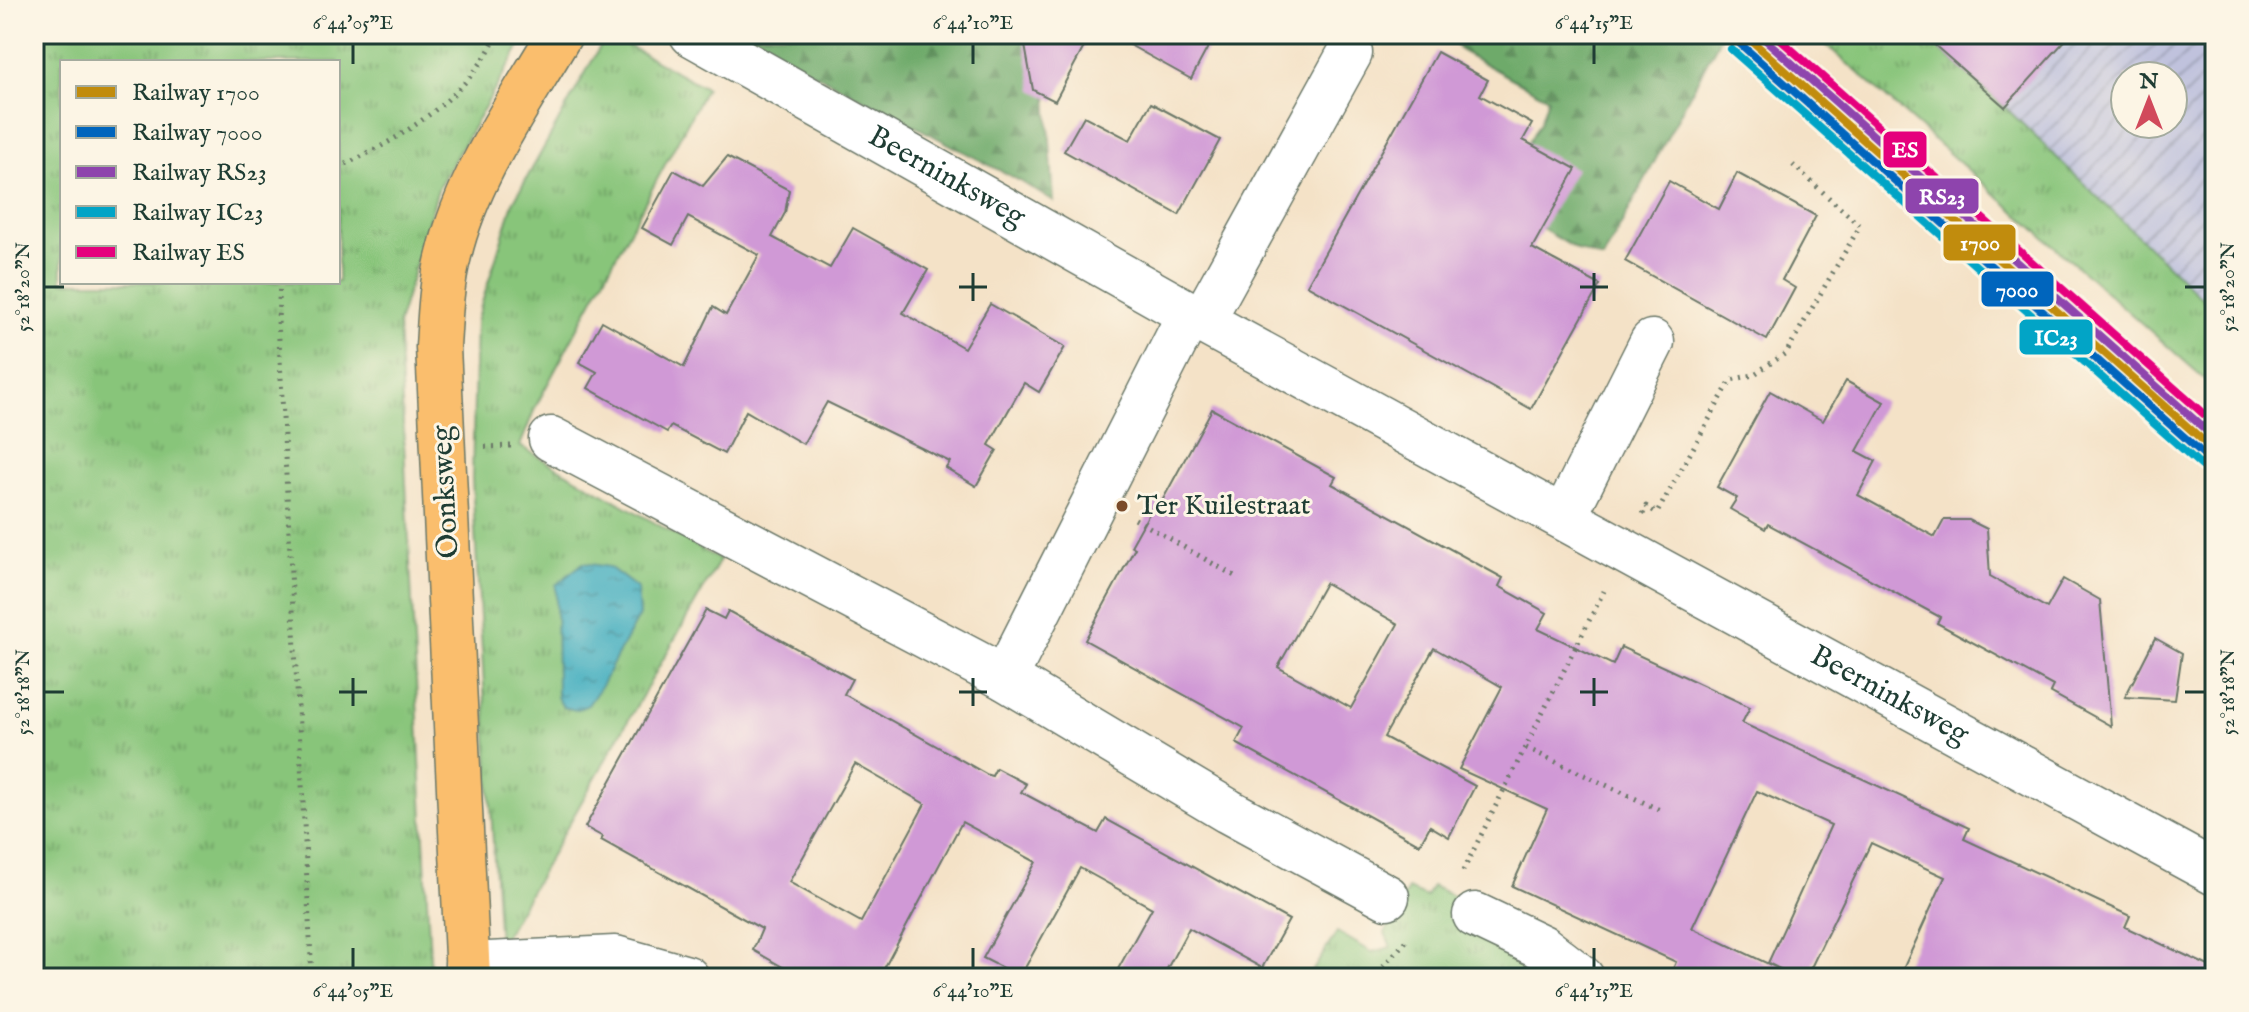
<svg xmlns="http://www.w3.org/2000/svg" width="2249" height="1012" viewBox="0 0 2249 1012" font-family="'IM FELL English',serif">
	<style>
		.industrial { fill: url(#industrial-furrows); fill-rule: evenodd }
		.grass { fill: url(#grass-tufts); stroke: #548157; stroke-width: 2; fill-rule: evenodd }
		.forest { fill: url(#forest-firs); stroke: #46744f; stroke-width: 2 }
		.water { fill: url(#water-ripples); stroke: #30757a; stroke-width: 2 }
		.building { fill: #d099d6; fill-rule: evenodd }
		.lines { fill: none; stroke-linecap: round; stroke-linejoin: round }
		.minor-casing { stroke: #6a7767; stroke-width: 47 }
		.major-casing { stroke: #6a7767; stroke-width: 47 }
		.path { stroke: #6a7767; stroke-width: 5; stroke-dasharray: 2 6; stroke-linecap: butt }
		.minor { stroke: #fff; stroke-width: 44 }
		.major { stroke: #fabe6d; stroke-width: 44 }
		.rail-1-casing { stroke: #fcf5e5; stroke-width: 14 }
		.rail-2-casing { stroke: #fcf5e5; stroke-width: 14 }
		.rail-3-casing { stroke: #fcf5e5; stroke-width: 14 }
		.rail-4-casing { stroke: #fcf5e5; stroke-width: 14 }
		.rail-5-casing { stroke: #fcf5e5; stroke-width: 14 }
		.rail-1 { stroke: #c18c0d; stroke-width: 8 }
		.rail-2 { stroke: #0065bd; stroke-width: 8 }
		.rail-3 { stroke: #8e44ad; stroke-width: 8 }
		.rail-4 { stroke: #02a4c6; stroke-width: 8 }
		.rail-5 { stroke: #e5007d; stroke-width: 8 }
		.ticks { fill: none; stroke: #1f3d34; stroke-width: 3 }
		.bus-dot { fill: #7a4b2a; stroke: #fcf5e5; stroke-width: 3 }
		.labels { text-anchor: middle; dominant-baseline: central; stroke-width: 6; stroke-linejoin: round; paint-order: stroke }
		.bus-label { font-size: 28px; fill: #1f3d34; stroke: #fcf5e5; text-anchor: start }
		.street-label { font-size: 30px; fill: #1f3d34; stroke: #fcf5e5 }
		.line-badge { stroke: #fcf5e5; stroke-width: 3 }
		.badge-label { font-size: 22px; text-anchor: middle; font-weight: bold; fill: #fff }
		.neatline { fill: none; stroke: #1f3d34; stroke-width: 3 }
		.ticks-label { font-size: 20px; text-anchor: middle; fill: #1f3d34 }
	</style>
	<defs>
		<pattern id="industrial-furrows" width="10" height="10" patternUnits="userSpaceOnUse" patternTransform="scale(2)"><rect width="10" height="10" fill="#c0c2dd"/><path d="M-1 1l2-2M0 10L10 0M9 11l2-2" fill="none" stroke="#9b9fb4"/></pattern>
		<pattern id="grass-tufts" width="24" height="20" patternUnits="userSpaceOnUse" patternTransform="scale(2)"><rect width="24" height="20" fill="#88c57a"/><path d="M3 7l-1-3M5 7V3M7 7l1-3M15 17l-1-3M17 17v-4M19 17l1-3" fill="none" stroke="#6fa165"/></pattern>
		<pattern id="forest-firs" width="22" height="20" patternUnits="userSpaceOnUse" patternTransform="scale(2)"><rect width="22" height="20" fill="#6eaa6a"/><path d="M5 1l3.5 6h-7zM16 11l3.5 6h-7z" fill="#5a8c58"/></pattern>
		<pattern id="water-ripples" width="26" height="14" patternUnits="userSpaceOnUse" patternTransform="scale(2)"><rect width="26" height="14" fill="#41adbf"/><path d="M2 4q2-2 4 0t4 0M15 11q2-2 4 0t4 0" fill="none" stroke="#368e9c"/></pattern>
	</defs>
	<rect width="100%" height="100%" fill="#fcf5e5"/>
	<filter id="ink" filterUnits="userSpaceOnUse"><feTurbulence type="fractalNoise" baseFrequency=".0125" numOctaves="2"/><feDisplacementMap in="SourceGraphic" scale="16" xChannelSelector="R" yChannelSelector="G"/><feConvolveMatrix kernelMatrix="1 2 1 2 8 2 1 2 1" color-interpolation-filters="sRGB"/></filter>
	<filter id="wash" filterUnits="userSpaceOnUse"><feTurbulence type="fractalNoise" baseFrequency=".006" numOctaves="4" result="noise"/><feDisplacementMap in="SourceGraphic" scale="32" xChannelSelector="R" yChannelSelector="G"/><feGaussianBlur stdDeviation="1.8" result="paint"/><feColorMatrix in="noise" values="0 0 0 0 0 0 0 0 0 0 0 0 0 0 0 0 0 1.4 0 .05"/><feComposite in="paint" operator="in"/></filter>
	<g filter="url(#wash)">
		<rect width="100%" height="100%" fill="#f4e2c7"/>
		<path class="industrial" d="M 1836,34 L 2215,34 L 2215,372 ZM 2125,76 L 2173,76 L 2173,124 L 2125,124 Z"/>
		<g class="grass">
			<path d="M 34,34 L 527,34 L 439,186 L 398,324 L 431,978 L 34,978 ZM 338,62 L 338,282 L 62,282 L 62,62 Z"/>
			<polygon points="607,34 706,88 536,406 520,446 720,560 499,946 472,479 476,322 513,203"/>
			<polygon points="1814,34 1922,34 2005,107 2215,311 2215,388"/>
			<polygon points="1432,886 1459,899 1450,919 1506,944 1548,978 1308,978 1337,932 1372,952 1391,947 1385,933 1408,889 1426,897"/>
		</g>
		<g class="forest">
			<polygon points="739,34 1043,34 1054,202 1020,181"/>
			<polygon points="1452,34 1722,34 1603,259 1578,250 1503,206 1499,195 1540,122 1548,98 1461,51 1453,42"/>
		</g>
		<polygon class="water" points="583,563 609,567 637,588 639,615 601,686 588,705 576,710 563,707 557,697 556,585"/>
		<g id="blocks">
			<g class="building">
				<polygon points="1023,34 1091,34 1055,101 1033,90"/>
				<polygon points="1110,34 1215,34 1191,79"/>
				<polygon points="1922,34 2071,34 2005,107"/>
				<polygon points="1437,52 1488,80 1480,95 1532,124 1523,140 1576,169 1532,248 1600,285 1531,409 1307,285"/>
				<polygon points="1151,103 1220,140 1179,215 1064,151 1084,116 1130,140"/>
				<polygon points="727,157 789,190 785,213 772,237 830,268 853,228 928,270 903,313 964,348 990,304 1065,347 1039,392 1024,383 989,445 997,450 976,486 946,468 950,462 827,402 803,444 746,411 724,454 671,426 667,432 588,388 597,372 579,362 602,321 684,367 713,307 726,315 759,255 688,217 673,245 642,228 674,170 703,186"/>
				<polygon points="1737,173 1816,216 1782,280 1795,288 1767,340 1625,261 1669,181 1719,209"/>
				<polygon points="1846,381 1884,402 1857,451 1876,461 1858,495 1935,537 1944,520 1969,520 1987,529 1990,576 2047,608 2063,579 2100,600 2111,726 2050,692 2053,686 1937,623 1940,617 1768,524 1765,529 1730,509 1737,498 1717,487 1770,391 1823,421"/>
				<path d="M 1212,409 L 1336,477 L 1332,484 L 1503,578 L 1499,586 L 1547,613 L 1538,629 L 1613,665 L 1621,647 L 1750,707 L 1742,723 L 1969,828 L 1964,839 L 2130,916 L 2125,927 L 2215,969 L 2215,978 L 1899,978 L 1945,877 L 1871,843 L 1806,978 L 1669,978 L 1676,962 L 1512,886 L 1547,809 L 1459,769 L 1502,687 L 1434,648 L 1384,737 L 1475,786 L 1449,837 L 1430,826 L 1420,844 L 1417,843 L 1236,743 L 1244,728 L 1085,640 L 1135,548 L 1131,546 L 1156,501 L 1161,503 ZM 1325,583 L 1398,624 L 1351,708 L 1278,667 ZM 1757,791 L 1831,825 L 1768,963 L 1792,975 L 1692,928 Z"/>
				<path d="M 706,610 L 724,619 L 728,611 L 852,679 L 844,694 L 988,775 L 992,776 L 996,768 L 1026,784 L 1021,792 L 1098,833 L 1106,819 L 1289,920 L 1262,968 L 1189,928 L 1162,978 L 1113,978 L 1152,908 L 1080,868 L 1020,977 L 983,958 L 1036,862 L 962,822 L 879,978 L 802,978 L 753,950 L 762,929 L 601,840 L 603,837 L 585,827 ZM 855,764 L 925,804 L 861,922 L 789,882 Z"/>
				<polygon points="2155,638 2182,653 2175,700 2125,697"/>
			</g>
		</g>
	</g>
	<g filter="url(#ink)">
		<use href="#blocks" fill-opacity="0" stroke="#6a7767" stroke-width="2"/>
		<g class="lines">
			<defs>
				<g id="minor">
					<path id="s1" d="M 692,34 L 1202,321 L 2215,873"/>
					<polyline points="1202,321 1350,53"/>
					<polyline points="551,439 1005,678 1228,811 1387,897"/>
					<polyline points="1564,517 1652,342"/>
					<polyline points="1005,678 1190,313"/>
					<polyline points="1475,915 1542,947 1582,978"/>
					<polyline points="467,965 615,958 687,978"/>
				</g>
				<path id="major" d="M 468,978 L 438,347 C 440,316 441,285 449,255 C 468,175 519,104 560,34"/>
			</defs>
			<use href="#minor" class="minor-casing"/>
			<use href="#major" class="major-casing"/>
			<g class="path">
				<path d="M 338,167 C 393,145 476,92 496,34"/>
				<polyline points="280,282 278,320 312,978"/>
				<polyline points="485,447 511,446"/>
				<polyline points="1643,514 1646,506 1657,513 1731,380 1753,375 1786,353 1860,226 1793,165"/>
				<polyline points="1135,519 1238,578"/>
				<polyline points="1526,748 1660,810"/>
				<polyline points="1463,871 1604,591"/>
				<polyline points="1372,978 1410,937"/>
			</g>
			<use href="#minor" class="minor"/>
			<use href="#major" class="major"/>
			<defs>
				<polyline id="rail-1" points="1744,34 2215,451"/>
				<polyline id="rail-2" points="1737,41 2208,458"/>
				<polyline id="rail-3" points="1759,34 2215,438"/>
				<polyline id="rail-4" points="1731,49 2202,466"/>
				<polyline id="rail-5" points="1774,34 2215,424"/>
			</defs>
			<use href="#rail-1" class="rail-1-casing"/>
			<use href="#rail-2" class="rail-2-casing"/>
			<use href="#rail-3" class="rail-3-casing"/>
			<use href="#rail-4" class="rail-4-casing"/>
			<use href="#rail-5" class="rail-5-casing"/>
			<use href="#rail-1" class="rail-1"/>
			<use href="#rail-2" class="rail-2"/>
			<use href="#rail-3" class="rail-3"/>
			<use href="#rail-4" class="rail-4"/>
			<use href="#rail-5" class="rail-5"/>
		</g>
	</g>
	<path class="ticks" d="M 353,44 L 353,64M 973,44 L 973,64M 1594,44 L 1594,64M 973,273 L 973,301M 1594,273 L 1594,301M 44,287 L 64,287M 959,287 L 987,287M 1580,287 L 1608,287M 2185,287 L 2205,287M 353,678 L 353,706M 973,678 L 973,706M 1594,678 L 1594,706M 44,692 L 64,692M 339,692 L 367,692M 959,692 L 987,692M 1580,692 L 1608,692M 2185,692 L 2205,692M 353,948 L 353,968M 973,948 L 973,968M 1594,948 L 1594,968"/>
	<circle class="bus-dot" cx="1122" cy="506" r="7"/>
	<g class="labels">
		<g class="bus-label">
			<text x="1137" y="506">Ter Kuilestraat</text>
		</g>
		<g class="street-label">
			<text stroke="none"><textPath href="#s1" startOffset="292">Beerninksweg</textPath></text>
			<text transform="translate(446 492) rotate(-93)">Oonksweg</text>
			<text stroke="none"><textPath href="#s1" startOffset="1368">Beerninksweg</textPath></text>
		</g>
	</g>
	<g class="line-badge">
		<rect x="1882" y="130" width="46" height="39" rx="8" fill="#e5007d"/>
		<rect x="1904" y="177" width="76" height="38" rx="8" fill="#8e44ad"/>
		<rect x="1942" y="223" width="75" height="39" rx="8" fill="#c18c0d"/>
		<rect x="1980" y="270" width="75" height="38" rx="8" fill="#0065bd"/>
		<rect x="2018" y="318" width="76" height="38" rx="8" fill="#02a4c6"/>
	</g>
	<g class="badge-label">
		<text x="1905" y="157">ES</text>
		<text x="1942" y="204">RS23</text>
		<text x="1980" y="250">1700</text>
		<text x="2017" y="297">7000</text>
		<text x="2056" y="345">IC23</text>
	</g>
	<rect width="2249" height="1012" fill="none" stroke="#fcf5e5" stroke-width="88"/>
	<rect x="60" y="60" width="280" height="224" fill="#fcf5e5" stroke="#a4ab9e" stroke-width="2"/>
	<rect x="76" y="86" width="40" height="12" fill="#c18c0d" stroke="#a4ab9e" stroke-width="2"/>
	<text x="132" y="100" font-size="24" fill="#1f3d34">Railway 1700</text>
	<rect x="76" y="126" width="40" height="12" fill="#0065bd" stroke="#a4ab9e" stroke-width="2"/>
	<text x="132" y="140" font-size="24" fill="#1f3d34">Railway 7000</text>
	<rect x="76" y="166" width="40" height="12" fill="#8e44ad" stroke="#a4ab9e" stroke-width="2"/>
	<text x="132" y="180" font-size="24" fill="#1f3d34">Railway RS23</text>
	<rect x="76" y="206" width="40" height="12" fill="#02a4c6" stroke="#a4ab9e" stroke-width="2"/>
	<text x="132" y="220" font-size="24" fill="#1f3d34">Railway IC23</text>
	<rect x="76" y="246" width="40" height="12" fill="#e5007d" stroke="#a4ab9e" stroke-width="2"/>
	<text x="132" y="260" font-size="24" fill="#1f3d34">Railway ES</text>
	<g transform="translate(2149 100)"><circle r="38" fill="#fcf5e5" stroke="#a4ab9e" stroke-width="2"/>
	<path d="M0-6L14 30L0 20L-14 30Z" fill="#d1495b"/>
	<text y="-12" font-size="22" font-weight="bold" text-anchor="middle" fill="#1f3d34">N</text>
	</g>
	<rect x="44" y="44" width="2161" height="924" class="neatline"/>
	<g class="ticks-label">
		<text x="353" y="29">6°44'05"E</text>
		<text x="973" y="29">6°44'10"E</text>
		<text x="1594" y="29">6°44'15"E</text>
		<text transform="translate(22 287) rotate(-90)" y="7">52°18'20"N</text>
		<text transform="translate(2227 287) rotate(-90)" y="7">52°18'20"N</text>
		<text transform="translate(22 692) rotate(-90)" y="7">52°18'18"N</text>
		<text transform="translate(2227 692) rotate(-90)" y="7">52°18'18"N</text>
		<text x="353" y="997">6°44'05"E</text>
		<text x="973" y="997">6°44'10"E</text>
		<text x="1594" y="997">6°44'15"E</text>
	</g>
</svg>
